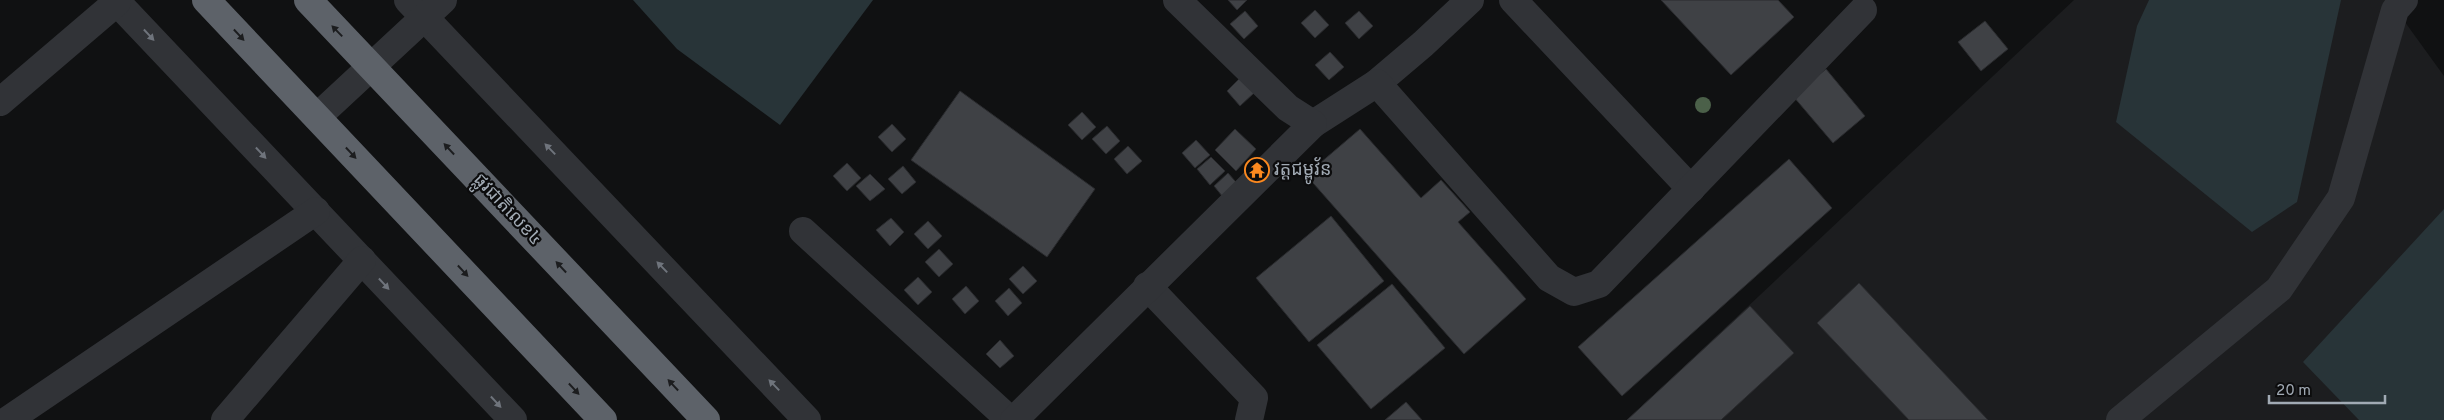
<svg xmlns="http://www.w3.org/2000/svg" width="2444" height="420" viewBox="0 0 2444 420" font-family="Overpass,'Noto Sans Khmer',sans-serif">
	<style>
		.built { fill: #1c1d1f }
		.water { fill: #283438 }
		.building { fill: #3f4145; stroke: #2a2b2e }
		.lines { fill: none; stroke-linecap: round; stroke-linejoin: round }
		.minor { stroke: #313337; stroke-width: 28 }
		.highway { stroke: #5d6269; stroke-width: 28 }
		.tree { fill: #4b6049 }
		.oneway { fill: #1c1d1f }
		.oneway2 { fill: #6f747c }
		.labels { text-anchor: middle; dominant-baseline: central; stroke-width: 4.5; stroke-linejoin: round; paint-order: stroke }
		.poi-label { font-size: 18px; fill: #a1aab4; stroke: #0c0c0d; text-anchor: start }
		.street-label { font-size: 18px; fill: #a1aab4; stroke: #0c0c0d }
	</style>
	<rect width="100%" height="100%" fill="#101112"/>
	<polygon class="built" points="2074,0 2389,0 2444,76 2444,420 1627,420"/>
	<g class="water">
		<polygon points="633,0 873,0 780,125 677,49"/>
		<polygon points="2149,0 2341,0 2297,202 2252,232 2116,122 2137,26"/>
		<polygon points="2444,209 2444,420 2359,420 2303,362"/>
	</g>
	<g class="building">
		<polygon points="1228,0 1247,0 1237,10"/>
		<polygon points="1661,0 1778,0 1794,17 1731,75"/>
		<polygon points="1315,10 1329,25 1315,38 1301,23"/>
		<polygon points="1245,11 1258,26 1244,39 1230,24"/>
		<polygon points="1359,11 1373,26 1359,39 1345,23"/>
		<polygon points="1985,21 2008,49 1981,71 1958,42"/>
		<polygon points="1330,52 1344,67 1329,80 1315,65"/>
		<polygon points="1826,69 1865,116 1833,143 1793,96"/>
		<polygon points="1240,78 1254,93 1240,106 1227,91"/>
		<polygon points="960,91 1095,189 1047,257 911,160"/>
		<polygon points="1082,112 1096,127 1082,140 1068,125"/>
		<polygon points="892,124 906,139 892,152 878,137"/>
		<polygon points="1107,126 1120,141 1106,154 1092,139"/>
		<polygon points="1235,129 1256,149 1236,171 1215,150"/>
		<polygon points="1360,129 1421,198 1441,180 1470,212 1458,222 1526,299 1464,354 1306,175"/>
		<polygon points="1196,140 1210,155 1195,168 1182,153"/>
		<polygon points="1128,146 1142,161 1127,174 1114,159"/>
		<polygon points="1211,157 1225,171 1210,185 1197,169"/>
		<polygon points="1789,159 1832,208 1622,396 1578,347"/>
		<polygon points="847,163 861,178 847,191 833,176"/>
		<polygon points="903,166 916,182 902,194 888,179"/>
		<polygon points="1228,173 1242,189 1227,202 1214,186"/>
		<polygon points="870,174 885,189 870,201 856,186"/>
		<polygon points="1331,216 1384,281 1309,342 1256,278"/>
		<polygon points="891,218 904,232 890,246 876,230"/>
		<polygon points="928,221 942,236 928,249 914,234"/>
		<polygon points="939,249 953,264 939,277 925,262"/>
		<polygon points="1023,266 1037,281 1023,294 1009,279"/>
		<polygon points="918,277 932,292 918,305 904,290"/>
		<polygon points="1859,283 1988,420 1909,420 1817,323"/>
		<polygon points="1392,284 1445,348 1371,409 1317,345"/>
		<polygon points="966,286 979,301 965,314 952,299"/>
		<polygon points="1009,288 1022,303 1008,316 995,301"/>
		<polygon points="1750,306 1794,353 1721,420 1627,420"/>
		<polygon points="1000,340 1014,356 1000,368 986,354"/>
		<polygon points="1406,402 1422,420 1385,420"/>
	</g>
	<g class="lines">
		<g class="minor">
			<polyline points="115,0 513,420"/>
			<polyline points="408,0 807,420"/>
			<polyline points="1513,0 1691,189"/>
			<polyline points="1377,83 1423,44 1470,0"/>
			<polyline points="0,102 117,2"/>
			<polyline points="317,117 443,0"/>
			<polyline points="1313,124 1377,83 1549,278 1574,292 1599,284 1863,10"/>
			<polyline points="803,231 1010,420"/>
			<polyline points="1147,286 1254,398 1249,420"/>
			<polyline points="8,420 316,211"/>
			<polyline points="225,420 362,260"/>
			<polyline points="1014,420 1313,124 1288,108 1177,0"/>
			<polyline points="2120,420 2279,289 2341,198 2395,10 2404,0"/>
		</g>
		<g class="highway">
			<polyline points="206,0 603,420"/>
			<polyline points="308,0 706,420"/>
		</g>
	</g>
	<circle class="tree" cx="1703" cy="105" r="8"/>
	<defs><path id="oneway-solid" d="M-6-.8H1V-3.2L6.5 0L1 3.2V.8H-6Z" transform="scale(1.25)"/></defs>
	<g class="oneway">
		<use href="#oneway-solid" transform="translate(337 31) rotate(-134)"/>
		<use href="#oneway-solid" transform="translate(239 35) rotate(47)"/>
		<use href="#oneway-solid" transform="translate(449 149) rotate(-133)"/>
		<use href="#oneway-solid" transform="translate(351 153) rotate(47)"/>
		<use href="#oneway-solid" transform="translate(561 267) rotate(-133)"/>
		<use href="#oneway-solid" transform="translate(463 271) rotate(47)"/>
		<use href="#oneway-solid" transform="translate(673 385) rotate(-133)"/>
		<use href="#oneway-solid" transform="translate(574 389) rotate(47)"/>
	</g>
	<g class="oneway2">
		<use href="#oneway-solid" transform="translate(149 35) rotate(47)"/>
		<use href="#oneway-solid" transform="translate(550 149) rotate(-134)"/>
		<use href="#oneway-solid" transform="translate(261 153) rotate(47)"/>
		<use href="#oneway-solid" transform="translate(662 267) rotate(-134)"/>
		<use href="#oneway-solid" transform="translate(384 284) rotate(47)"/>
		<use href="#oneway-solid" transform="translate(774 385) rotate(-134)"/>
		<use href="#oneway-solid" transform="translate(496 402) rotate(47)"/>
	</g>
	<defs>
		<symbol id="temple-ring" viewBox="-11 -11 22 22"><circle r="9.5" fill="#0c0c0d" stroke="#fc891f" stroke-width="1.5"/><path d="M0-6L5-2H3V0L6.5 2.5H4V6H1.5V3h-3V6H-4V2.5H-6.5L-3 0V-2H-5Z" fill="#fc891f"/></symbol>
	</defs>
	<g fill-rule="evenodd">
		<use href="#temple-ring" x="1243" y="156" width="28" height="28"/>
	</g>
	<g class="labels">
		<g class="poi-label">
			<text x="1274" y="170">វត្តជម្ពូវ័ន</text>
		</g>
		<g class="street-label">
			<text transform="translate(507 210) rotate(47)">ផ្លូវជាតិលេខ៤</text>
		</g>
	</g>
	<path d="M2269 395v8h116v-8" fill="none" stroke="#a1aab4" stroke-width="2.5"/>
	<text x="2276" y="395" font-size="15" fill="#a1aab4" stroke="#0c0c0d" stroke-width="4" paint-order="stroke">20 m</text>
</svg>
